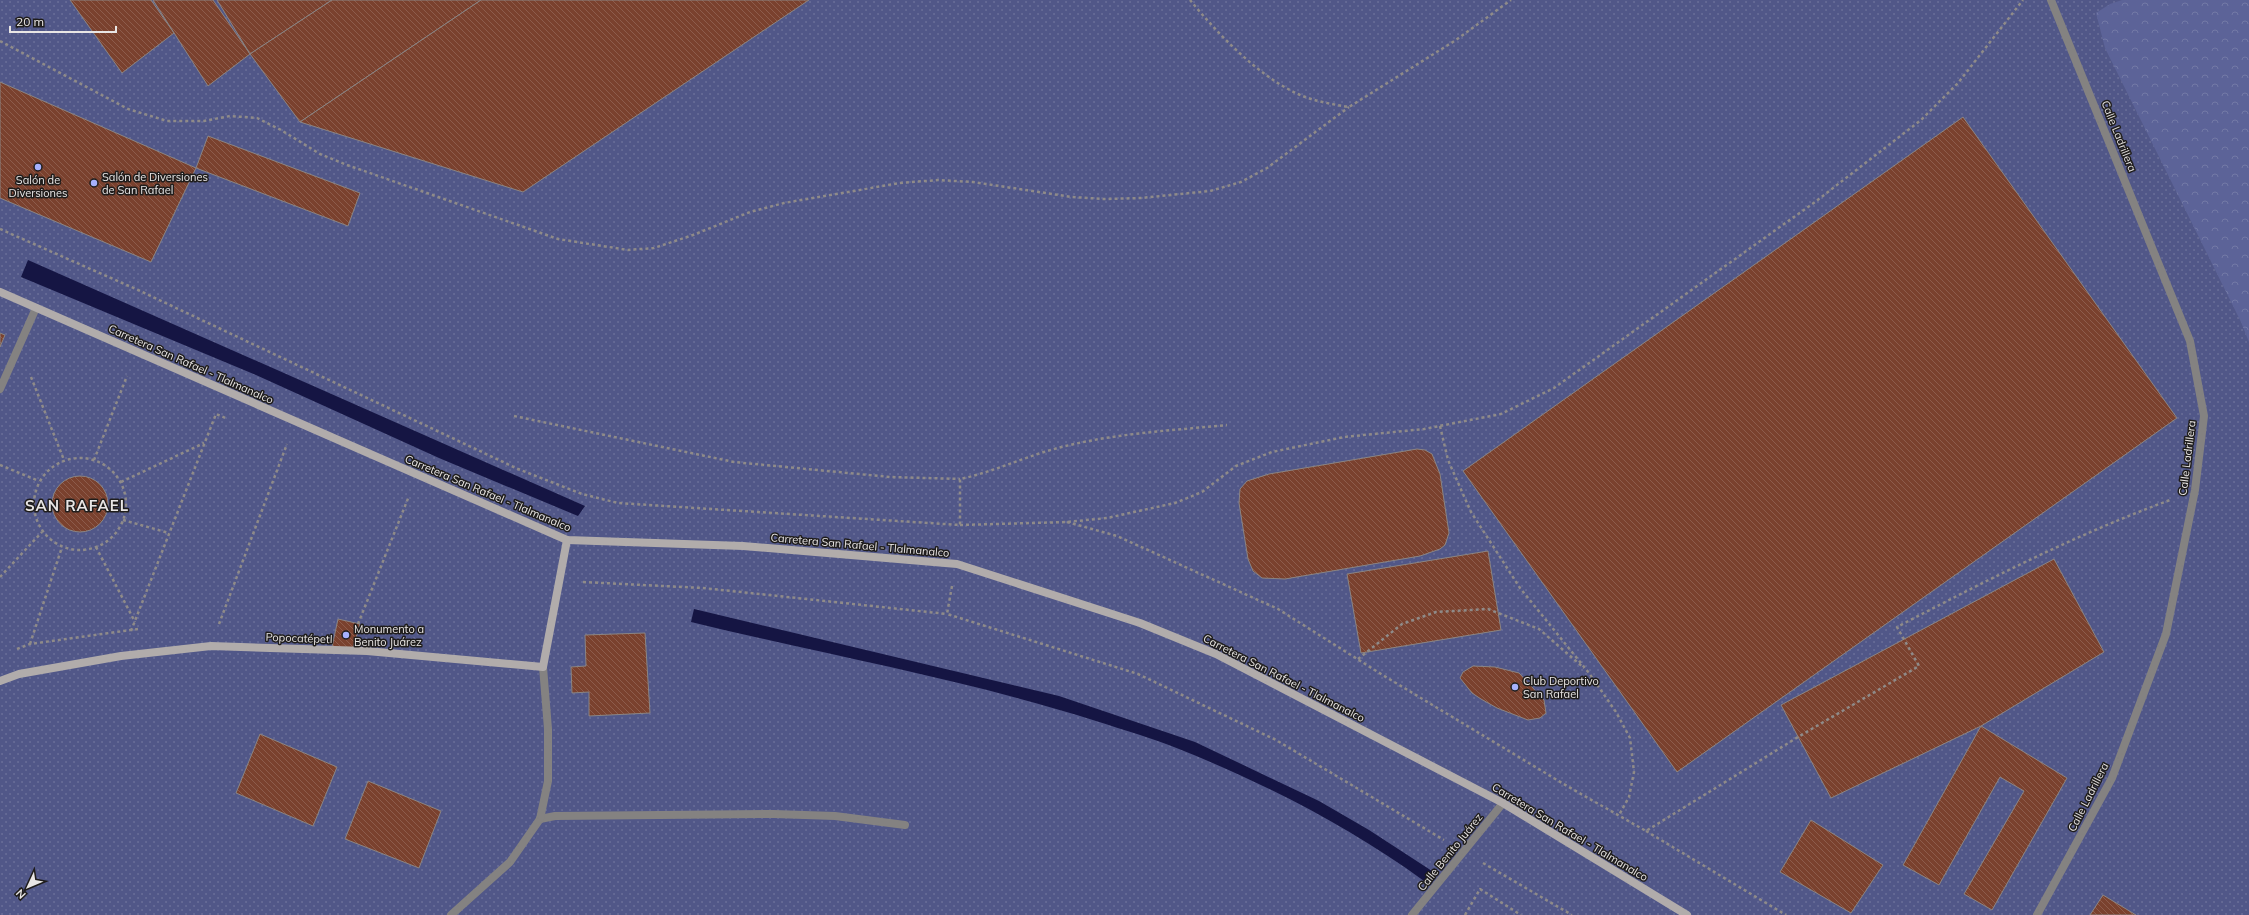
<svg xmlns="http://www.w3.org/2000/svg" width="2249" height="915" viewBox="0 0 2249 915" font-family="Mulish,sans-serif">
	<style>
		.grass { fill: url(#grass-dots) }
		.forest { fill: url(#forest-crowns) }
		.water { fill: #151543 }
		.building { fill: url(#building-back-hatch); stroke: #8b8584 }
		.lines { fill: none; stroke-linecap: round; stroke-linejoin: round }
		.path { stroke: #8f8b89; stroke-width: 2.5; stroke-dasharray: 3 3; stroke-linecap: butt }
		.street { stroke: #848281; stroke-width: 8 }
		.secondary { stroke: #b1acab; stroke-width: 8 }
		.poi-dot { fill: #a6b1fc; stroke: #1f1d1c; stroke-width: 1.5 }
		.labels { text-anchor: middle; dominant-baseline: central; stroke-width: 3; stroke-linejoin: round; paint-order: stroke }
		.street-label { font-size: 11px; fill: #e9e6e5; stroke: #1f1d1c }
		.poi-label { font-size: 11px; fill: #e9e6e5; stroke: #1f1d1c; text-anchor: start }
		.district-label { font-size: 15px; font-weight: bold; letter-spacing: 1px; fill: #e9e6e5; stroke: #1f1d1c }
	</style>
	<defs>
		<pattern id="grass-dots" width="8" height="8" patternUnits="userSpaceOnUse"><rect width="8" height="8" fill="#515788"/><path d="M2 2h.1M6 6h.1" fill="none" stroke="#6a6f99" stroke-width="1.8" stroke-linecap="round"/></pattern>
		<pattern id="forest-crowns" width="20" height="18" patternUnits="userSpaceOnUse"><rect width="20" height="18" fill="#5c6398"/><path d="M2 6a3 3 0 1 1 6 0M12 15a3 3 0 1 1 6 0" fill="none" stroke="#7379a6"/></pattern>
		<pattern id="building-back-hatch" width="6" height="6" patternUnits="userSpaceOnUse"><rect width="6" height="6" fill="#7a412e"/><path d="M-1 5l2 2M0 0l6 6M5-1l2 2" fill="none" stroke="#8d5c4c"/></pattern>
	</defs>
	<rect width="100%" height="100%" fill="#3a3533"/>
	<rect class="grass" x="0" y="0" width="2249" height="915"/>
	<polygon class="forest" points="2122,0 2249,0 2249,342 2241,322 2105,48 2096,13 2110,4"/>
	<g class="water">
		<polygon points="28,260 585,506 578,516 439,458 256,375 21,277"/>
		<path d="M 694,609 L 1059,696 L 1195,742 L 1319,801 L 1369,830 L 1432,871 L 1424,881 C 1350,827 1264,783 1179,749 C 1152,738 1124,730 1096,721 C 964,679 826,655 691,622 Z"/>
	</g>
	<g class="building">
		<polygon points="70,0 151,0 174,33 122,73"/>
		<polygon points="153,0 213,0 250,54 208,86"/>
		<polygon points="217,0 332,0 250,54"/>
		<polygon points="332,0 481,0 300,122 250,54"/>
		<polygon points="481,0 809,0 523,192 300,122"/>
		<polygon points="0,82 196,168 151,262 0,198"/>
		<polygon points="1963,117 2177,418 1677,772 1463,471"/>
		<polygon points="208,136 360,193 348,226 196,168"/>
		<polygon points="0,333 5,335 0,347"/>
		<polygon points="1417,449 1425,450 1432,454 1440,474 1449,533 1445,545 1440,549 1420,556 1285,579 1262,578 1253,571 1248,559 1239,503 1240,489 1247,481 1269,474"/>
		<circle cx="80" cy="504" r="28"/>
		<polygon points="1488,551 1501,630 1361,653 1347,574"/>
		<polygon points="2054,559 2104,652 1981,726 1831,798 1781,705"/>
		<polygon points="338,619 360,624 353,648 332,647"/>
		<polygon points="645,633 650,713 589,716 589,692 572,693 571,667 586,666 585,635"/>
		<polygon points="1473,666 1495,667 1519,673 1544,700 1546,713 1540,718 1528,720 1497,708 1481,699 1472,693 1460,678 1463,672"/>
		<polygon points="1981,726 2067,778 1992,910 1964,894 2024,791 2000,777 1939,885 1903,865"/>
		<polygon points="260,734 337,767 313,826 236,793"/>
		<polygon points="368,781 441,811 419,868 345,839"/>
		<polygon points="1811,820 1883,865 1851,913 1780,872"/>
		<polygon points="2103,895 2136,915 2090,915"/>
	</g>
	<g class="lines">
		<g class="path">
			<path d="M 1190,0 C 1217,33 1257,75 1296,93 C 1312,101 1331,104 1349,107 L 1456,40 L 1511,0"/>
			<polyline points="0,41 128,109 167,121 204,121 230,116 257,118 281,130 320,154 347,165 558,239 628,250 654,248 693,235 750,212 784,203 900,183 938,180 973,182 1072,197 1104,199 1141,198 1210,191 1241,182 1267,168 1349,107"/>
			<path d="M 0,229 L 138,290 L 518,469 L 582,494 L 618,503 L 960,525 L 960,479 C 989,473 1015,461 1044,452 C 1102,434 1166,431 1227,425"/>
			<polyline points="31,377 64,460"/>
			<polyline points="514,416 734,462 890,477 960,479"/>
			<polyline points="1440,426 1448,460 1471,512 1520,588 1589,673 1616,712 1630,738 1634,772 1629,797 1619,815"/>
			<circle cx="80" cy="504" r="46"/>
			<polyline points="94,460 127,376"/>
			<polyline points="0,465 39,481"/>
			<polyline points="121,482 204,443"/>
			<polyline points="123,520 169,533"/>
			<path d="M 1067,522 L 1117,536 L 1278,609 L 1381,674 L 1567,786 L 1646,831 L 1798,737 L 1919,666 L 1897,627 C 1987,580 2075,535 2170,500"/>
			<polyline points="960,525 1067,522 1107,518 1175,503 1202,492 1236,466 1272,452 1344,437 1424,429 1501,414 1554,388 1815,202 1921,120 1958,83 2023,0"/>
			<polyline points="96,547 135,622"/>
			<polyline points="0,577 42,532"/>
			<polyline points="583,582 703,588 947,614"/>
			<polyline points="952,586 947,614 1138,674 1276,740 1444,840"/>
			<polyline points="219,624 287,444"/>
			<polyline points="358,624 409,496"/>
			<polyline points="131,631 216,414 228,419"/>
			<polyline points="30,644 62,547"/>
			<polyline points="17,649 30,644 138,629"/>
			<polyline points="1358,659 1402,624 1436,612 1488,609 1539,629 1584,668"/>
			<polyline points="1646,831 1786,915"/>
			<polyline points="1483,863 1572,915"/>
			<polyline points="1465,915 1480,889 1521,915"/>
		</g>
		<g class="street">
			<polyline points="0,389 36,308"/>
			<polyline points="540,819 555,816 774,814 835,816 905,825"/>
			<polyline points="451,915 510,862 540,819 548,781 548,729 543,667"/>
			<polyline points="1412,915 1503,803"/>
			<polyline points="2037,915 2112,778 2166,634 2195,490 2204,416 2190,341 2051,0"/>
		</g>
		<g class="secondary">
			<polyline points="0,292 567,540 743,546 957,564 1140,623 1216,654 1503,803 1687,915"/>
			<polyline points="0,681 19,674 121,656 211,646 367,651 543,667 567,540"/>
		</g>
	</g>
	<g class="poi-dot">
		<circle cx="38" cy="167" r="4"/>
		<circle cx="94" cy="183" r="4"/>
		<circle cx="346" cy="635" r="4"/>
		<circle cx="1515" cy="687" r="4"/>
	</g>
	<g class="labels">
		<g class="street-label">
			<text transform="translate(2119 136) rotate(68)">Calle Ladrillera</text>
			<text transform="translate(191 364) rotate(24)">Carretera San Rafael - Tlalmanalco</text>
			<text transform="translate(2187 458) rotate(-83)">Calle Ladrillera</text>
			<text transform="translate(488 493) rotate(23)">Carretera San Rafael - Tlalmanalco</text>
			<text transform="translate(860 545) rotate(5)">Carretera San Rafael - Tlalmanalco</text>
			<text transform="translate(299 638) rotate(2)">Popocatépetl</text>
			<text transform="translate(1284 678) rotate(27)">Carretera San Rafael - Tlalmanalco</text>
			<text transform="translate(2088 797) rotate(-63)">Calle Ladrillera</text>
			<text transform="translate(1570 832) rotate(31)">Carretera San Rafael - Tlalmanalco</text>
			<text transform="translate(1450 852) rotate(-51)">Calle Benito Juárez</text>
		</g>
		<g class="poi-label">
			<text x="102" y="177">Salón de Diversiones<tspan x="102" dy="13">de San Rafael</tspan></text>
			<text x="38" y="180" text-anchor="middle">Salón de<tspan x="38" dy="13">Diversiones</tspan></text>
			<text x="354" y="629">Monumento a<tspan x="354" dy="13">Benito Juárez</tspan></text>
			<text x="1523" y="681">Club Deportivo<tspan x="1523" dy="13">San Rafael</tspan></text>
		</g>
		<g class="district-label">
			<text x="77" y="505">SAN RAFAEL</text>
		</g>
	</g>
	<g transform="translate(28 887) rotate(226)" stroke="#1f1d1c" stroke-width="3" paint-order="stroke">
	<path d="M0-3L7 15L0 10L-7 15Z" fill="#e9e6e5"/>
	<text y="-6" font-size="11" font-weight="bold" text-anchor="middle" fill="#e9e6e5">N</text>
	</g>
	<path d="M10 26v6h106v-6" fill="none" stroke="#e9e6e5" stroke-width="2"/>
	<text x="16" y="26" font-size="12" fill="#e9e6e5" stroke="#1f1d1c" stroke-width="3" paint-order="stroke">20 m</text>
</svg>
